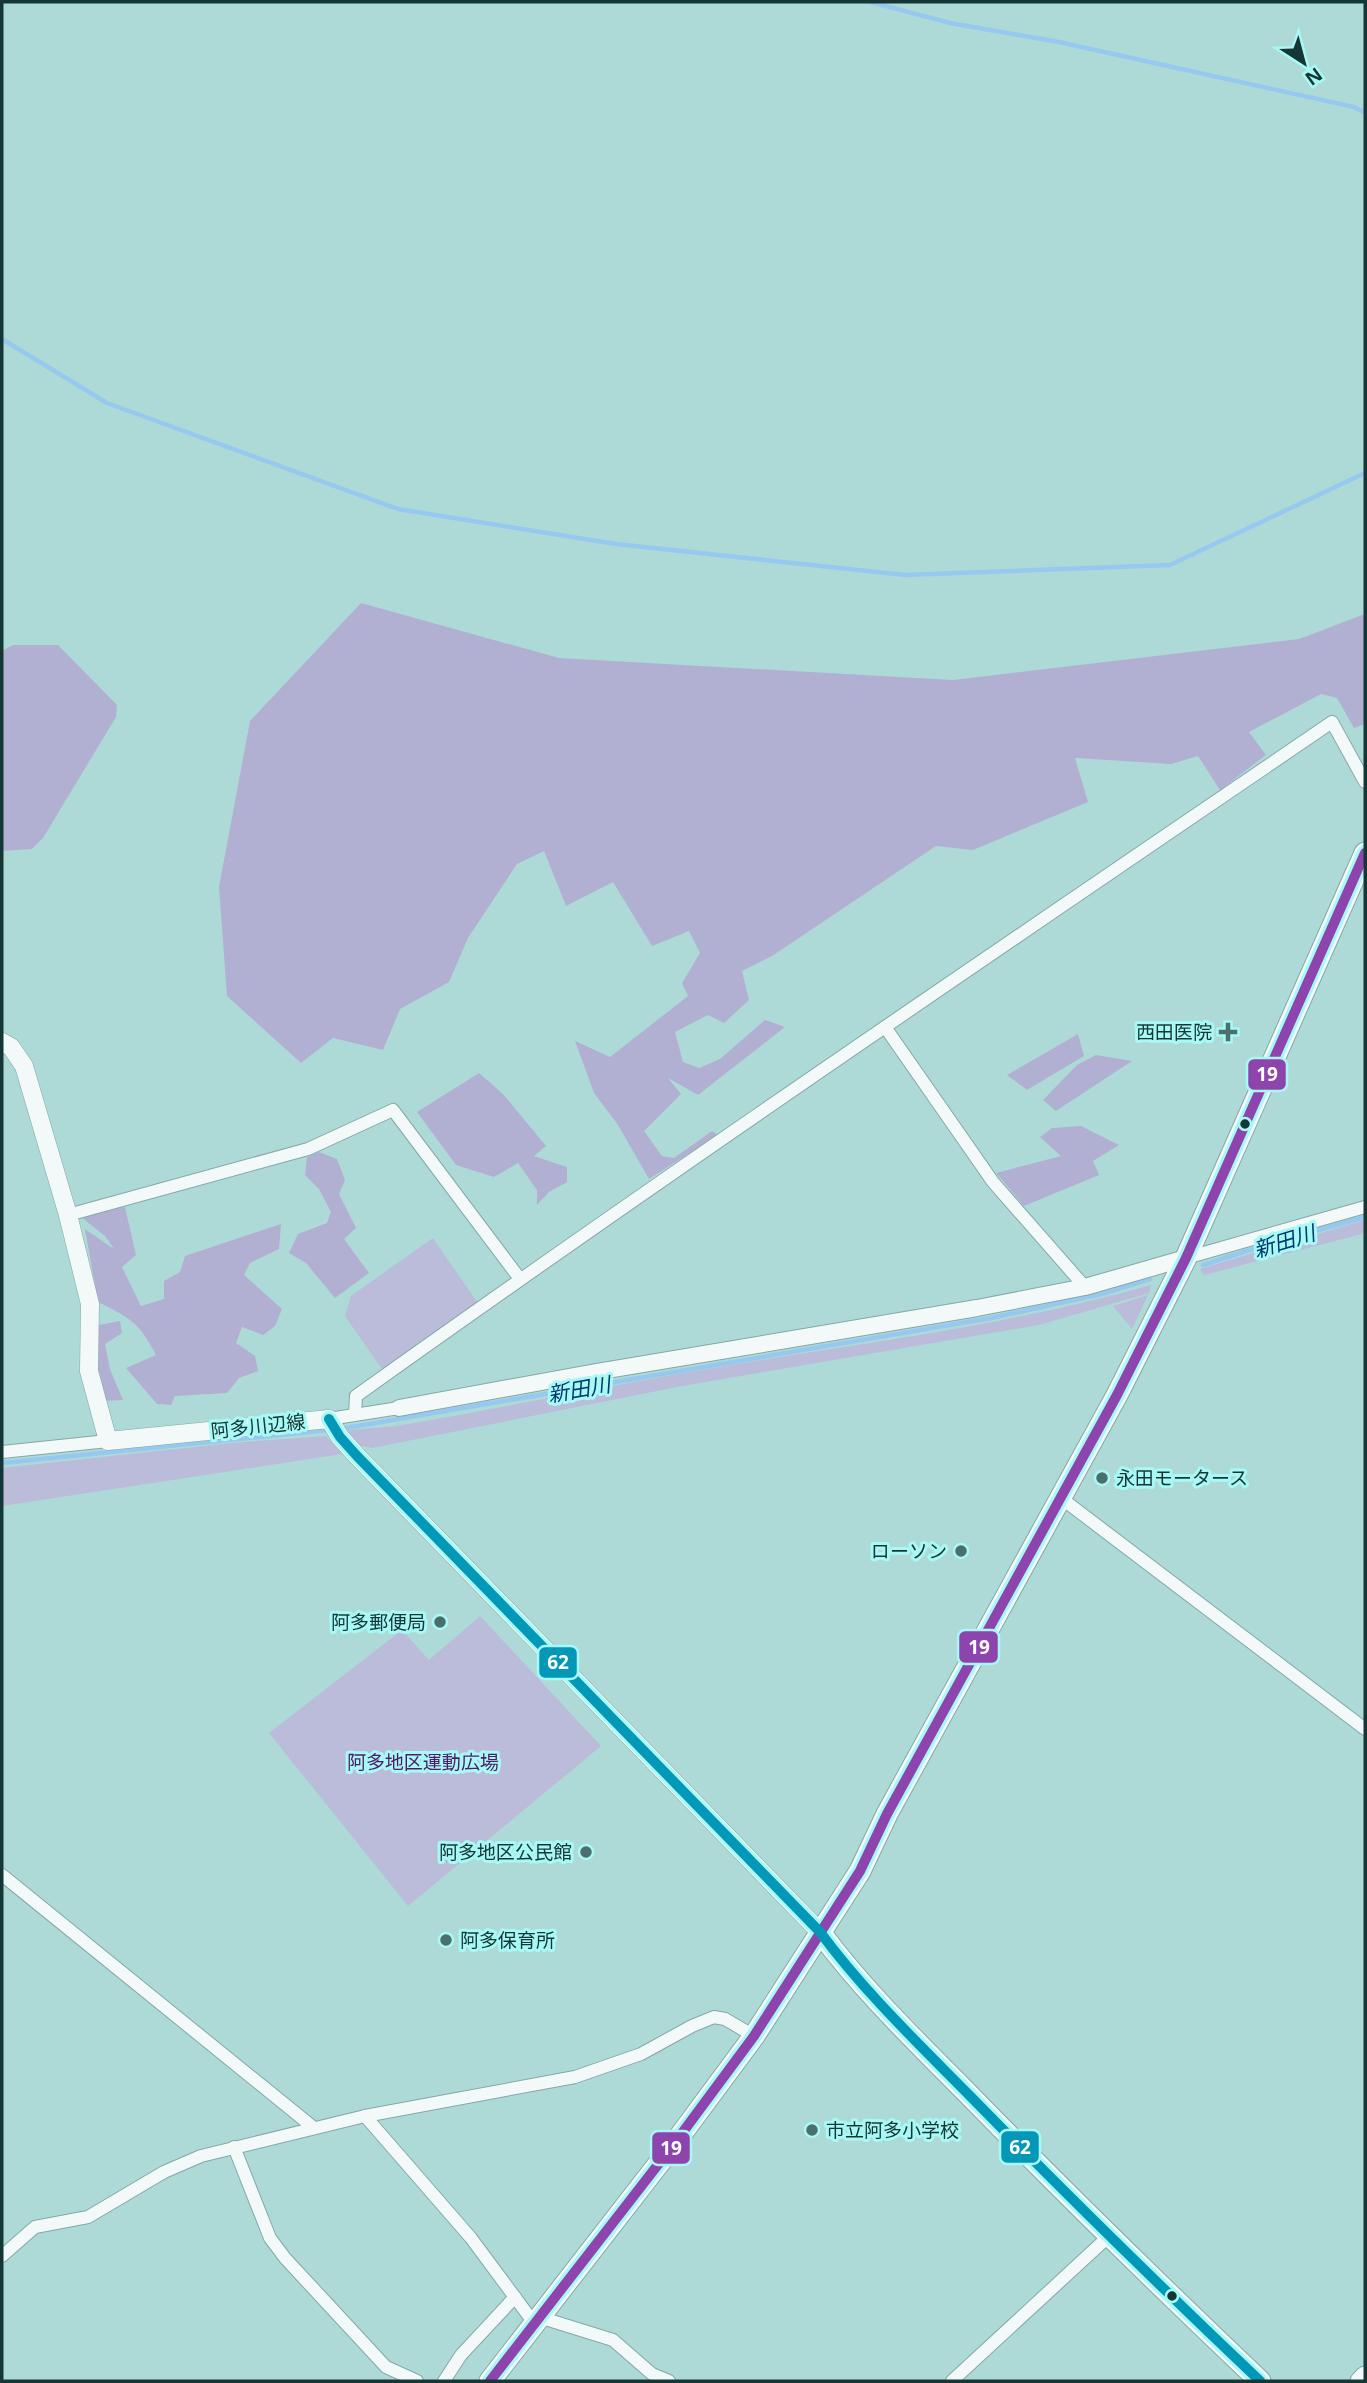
<svg xmlns="http://www.w3.org/2000/svg" width="1367" height="2383" viewBox="0 0 1367 2383" font-family="'Noto Sans','Noto Sans JP',sans-serif">
	<style>
		.green { fill: #bbbbda }
		.forest { fill: #b2b0d2 }
		.lines { fill: none; stroke-linecap: round; stroke-linejoin: round }
		.stream { stroke: #97c8f0; stroke-width: 4.5 }
		.minor-casing { stroke: #84a8a6; stroke-width: 14 }
		.tertiary-casing { stroke: #84a8a6; stroke-width: 18 }
		.secondary-casing { stroke: #84a8a6; stroke-width: 19 }
		.primary-casing { stroke: #84a8a6; stroke-width: 21 }
		.trunk-casing { stroke: #84a8a6; stroke-width: 23 }
		.minor { stroke: #f3f9f9; stroke-width: 12 }
		.tertiary { stroke: #f3f9f9; stroke-width: 16 }
		.secondary { stroke: #f3f9f9; stroke-width: 18 }
		.primary { stroke: #f3f9f9; stroke-width: 19 }
		.trunk { stroke: #f3f9f9; stroke-width: 21 }
		.bus-1-casing { stroke: #a8f9f6; stroke-width: 16 }
		.bus-2-casing { stroke: #a8f9f6; stroke-width: 16 }
		.bus-1 { stroke: #8e44ad; stroke-width: 10 }
		.bus-2 { stroke: #0398b7; stroke-width: 10 }
		.poi-dot { fill: #4a6f6e; stroke: #a8f9f6; stroke-width: 2.5 }
		.bus-dot { fill: #143635; stroke: #a8f9f6; stroke-width: 2.5 }
		.labels { text-anchor: middle; dominant-baseline: central; stroke-width: 6; stroke-linejoin: round; paint-order: stroke }
		.poi-label { font-size: 19px; fill: #143635; stroke: #a8f9f6; text-anchor: end }
		.street-label { font-size: 19px; fill: #143635; stroke: #a8f9f6 }
		.park-label { font-size: 19px; fill: #4f1b67; stroke: #a8f9f6 }
		.water-label { font-size: 21px; font-style: italic; fill: #00396c; stroke: #a8f9f6 }
		.line-badge { stroke: #a8f9f6; stroke-width: 2.5 }
		.badge-label { font-size: 19px; text-anchor: middle; font-weight: bold; fill: #fff }
	</style>
	<rect width="100%" height="100%" fill="#addad7"/>
	<g class="green">
		<polygon points="1365,1220 1365,1233 1358,1235 1204,1275 1200,1269"/>
		<polygon points="433,1238 477,1302 382,1369 345,1316 351,1296"/>
		<path d="M 1151,1285 L 1149,1293 L 1039,1325 L 682,1386 L 372,1448 L 358,1445 L 348,1433 L 349,1430 L 397,1426 C 507,1407 616,1384 725,1366 C 868,1342 1012,1325 1151,1285 Z"/>
		<polygon points="1148,1295 1132,1329 1113,1306"/>
		<polygon points="326,1436 342,1454 2,1506 2,1468 232,1443"/>
		<polygon points="480,1616 601,1746 408,1906 269,1733 402,1630 429,1660"/>
	</g>
	<g class="forest">
		<polygon points="361,603 559,658 953,680 1299,639 1365,614 1365,724 1354,728 1337,698 1321,694 1249,732 1266,755 1220,790 1198,756 1171,764 1075,758 1088,802 973,850 936,846 772,956 742,971 749,1000 724,1023 708,1015 675,1032 683,1062 699,1068 720,1059 765,1020 785,1027 698,1095 668,1078 681,1094 644,1131 662,1156 674,1158 712,1131 718,1135 649,1179 618,1125 594,1093 575,1041 610,1057 688,996 682,983 700,953 689,931 652,946 613,882 566,906 544,851 517,864 468,938 449,982 400,1009 383,1050 333,1038 301,1063 227,996 219,887 250,721"/>
		<polygon points="13,645 58,645 117,705 116,717 43,838 32,849 2,851 2,651"/>
		<polygon points="1078,1034 1084,1056 1027,1090 1007,1075"/>
		<polygon points="1096,1055 1132,1061 1056,1111 1043,1100 1077,1065"/>
		<polygon points="479,1073 503,1094 546,1146 534,1156 567,1167 567,1182 549,1192 537,1205 537,1190 518,1163 494,1177 456,1165 417,1112"/>
		<polygon points="1081,1126 1119,1145 1093,1161 1099,1175 1024,1206 996,1173 1061,1156 1040,1137 1052,1128"/>
		<polygon points="319,1152 337,1159 345,1180 339,1194 356,1228 344,1239 369,1273 335,1298 306,1263 289,1253 298,1234 327,1223 331,1212 319,1189 305,1175 307,1157"/>
		<path d="M 125,1207 L 136,1255 L 122,1267 L 141,1306 L 164,1299 L 164,1281 L 180,1272 L 185,1256 L 281,1224 L 279,1249 L 250,1263 L 244,1275 L 282,1309 L 275,1326 L 263,1335 L 242,1327 L 236,1343 L 255,1356 L 258,1371 L 239,1378 L 227,1393 L 175,1396 L 171,1405 L 157,1404 L 126,1368 L 156,1355 C 139,1322 130,1318 98,1302 L 85,1229 L 114,1249 L 105,1236 L 81,1217 Z"/>
		<polygon points="120,1321 122,1333 105,1344 110,1369 123,1400 102,1401 94,1368 99,1325"/>
	</g>
	<g class="lines">
		<g class="stream">
			<polyline points="871,2 950,23 1059,42 1354,107 1365,113"/>
			<polyline points="2,339 107,403 398,509 616,544 905,575 1170,565 1365,473"/>
			<polyline points="1203,1265 1259,1247 1365,1217"/>
			<polyline points="340,1429 991,1318 1102,1294 1150,1279"/>
			<polyline points="2,1463 328,1430"/>
		</g>
		<defs>
			<g id="minor">
				<polyline points="885,1027 993,1182 1085,1287"/>
				<polyline points="68,1215 308,1149 393,1110 520,1279"/>
				<polyline points="1186,1258 1365,1207"/>
				<path d="M 355,1414 L 356,1396 C 678,1166 1005,945 1332,722 L 1365,782"/>
				<polyline points="329,1419 399,1408"/>
				<polyline points="2,1452 108,1441"/>
				<polyline points="1061,1498 1365,1729"/>
				<polyline points="2,1875 314,2128"/>
				<polyline points="365,2116 471,2238 534,2323"/>
				<polyline points="234,2147 270,2238 285,2258 386,2367 417,2381"/>
				<polyline points="2,2256 35,2227 88,2217 164,2172 201,2156 365,2116 575,2077 641,2054 692,2026 714,2017 725,2019 754,2036"/>
				<polyline points="539,2317 613,2340 652,2374 669,2381"/>
				<polyline points="444,2381 461,2355 515,2297"/>
				<polyline points="952,2381 1108,2237"/>
			</g>
			<polyline id="tertiary" points="399,1408 596,1372 977,1308 1085,1287 1186,1258"/>
			<polyline id="secondary" points="2,1042 11,1047 24,1066 68,1215 90,1304 89,1371 108,1441 329,1419 340,1437 357,1456 820,1932"/>
			<polyline id="primary" points="1360,2381 1365,2376"/>
			<g id="trunk">
				<path d="M 820,1932 C 865,1993 921,2046 975,2101 C 1068,2196 1163,2289 1260,2381"/>
				<polyline points="490,2381 674,2144 754,2036 860,1871 887,1814 1117,1395 1186,1258 1365,853"/>
			</g>
		</defs>
		<use href="#minor" class="minor-casing"/>
		<use href="#tertiary" class="tertiary-casing"/>
		<use href="#secondary" class="secondary-casing"/>
		<use href="#primary" class="primary-casing"/>
		<use href="#trunk" class="trunk-casing"/>
		<use href="#minor" class="minor"/>
		<use href="#tertiary" class="tertiary"/>
		<use href="#secondary" class="secondary"/>
		<use href="#primary" class="primary"/>
		<use href="#trunk" class="trunk"/>
		<defs>
			<polyline id="bus-1" points="490,2381 674,2144 754,2036 860,1871 887,1814 1117,1395 1186,1258 1365,853"/>
			<path id="bus-2" d="M 329,1419 L 340,1437 L 357,1456 L 820,1932 C 865,1993 921,2046 975,2101 C 1068,2196 1163,2289 1260,2381"/>
		</defs>
		<use href="#bus-1" class="bus-1-casing"/>
		<use href="#bus-2" class="bus-2-casing"/>
		<use href="#bus-1" class="bus-1"/>
		<use href="#bus-2" class="bus-2"/>
	</g>
	<g class="poi-dot">
		<path d="M1224.5 1021.5h7v7h7v7h-7v7h-7v-7h-7v-7h7z"/>
		<circle cx="1102" cy="1478" r="7"/>
		<circle cx="961" cy="1551" r="7"/>
		<circle cx="440" cy="1622" r="7"/>
		<circle cx="586" cy="1852" r="7"/>
		<circle cx="446" cy="1940" r="7"/>
		<circle cx="812" cy="2130" r="7"/>
	</g>
	<g class="bus-dot">
		<circle cx="1245" cy="1124" r="6"/>
		<circle cx="1172" cy="2296" r="6"/>
	</g>
	<g class="labels">
		<g class="poi-label">
			<text x="1212" y="1032">西田医院</text>
			<text x="1116" y="1478" text-anchor="start">永田モータース</text>
			<text x="947" y="1551">ローソン</text>
			<text x="426" y="1622">阿多郵便局</text>
			<text x="572" y="1852">阿多地区公民館</text>
			<text x="460" y="1940" text-anchor="start">阿多保育所</text>
			<text x="826" y="2130" text-anchor="start">市立阿多小学校</text>
		</g>
		<g class="street-label">
			<text transform="translate(258 1426) rotate(-6)">阿多川辺線</text>
		</g>
		<g class="park-label">
			<text x="423" y="1762">阿多地区運動広場</text>
		</g>
		<g class="water-label">
			<text transform="translate(1284 1241) rotate(-17)">新田川</text>
			<text transform="translate(579 1389) rotate(-10)">新田川</text>
		</g>
	</g>
	<g class="line-badge">
		<rect x="1247" y="1058" width="40" height="33" rx="7" fill="#8e44ad"/>
		<rect x="958" y="1630" width="41" height="34" rx="7" fill="#8e44ad"/>
		<rect x="538" y="1646" width="40" height="33" rx="7" fill="#0398b7"/>
		<rect x="1000" y="2130" width="40" height="34" rx="7" fill="#0398b7"/>
		<rect x="651" y="2131" width="40" height="34" rx="7" fill="#8e44ad"/>
	</g>
	<g class="badge-label">
		<text x="1267" y="1081">19</text>
		<text x="979" y="1654">19</text>
		<text x="558" y="1669">62</text>
		<text x="1020" y="2154">62</text>
		<text x="671" y="2155">19</text>
	</g>
	<rect width="1367" height="2383" fill="none" stroke="#143635" stroke-width="7"/>
	<g transform="translate(1304 63) rotate(144)" stroke="#a8f9f6" stroke-width="5" paint-order="stroke">
	<path d="M0-5L12 26L0 18L-12 26Z" fill="#143635"/>
	<text y="-10" font-size="19" font-weight="bold" text-anchor="middle" fill="#143635">N</text>
	</g>
</svg>
